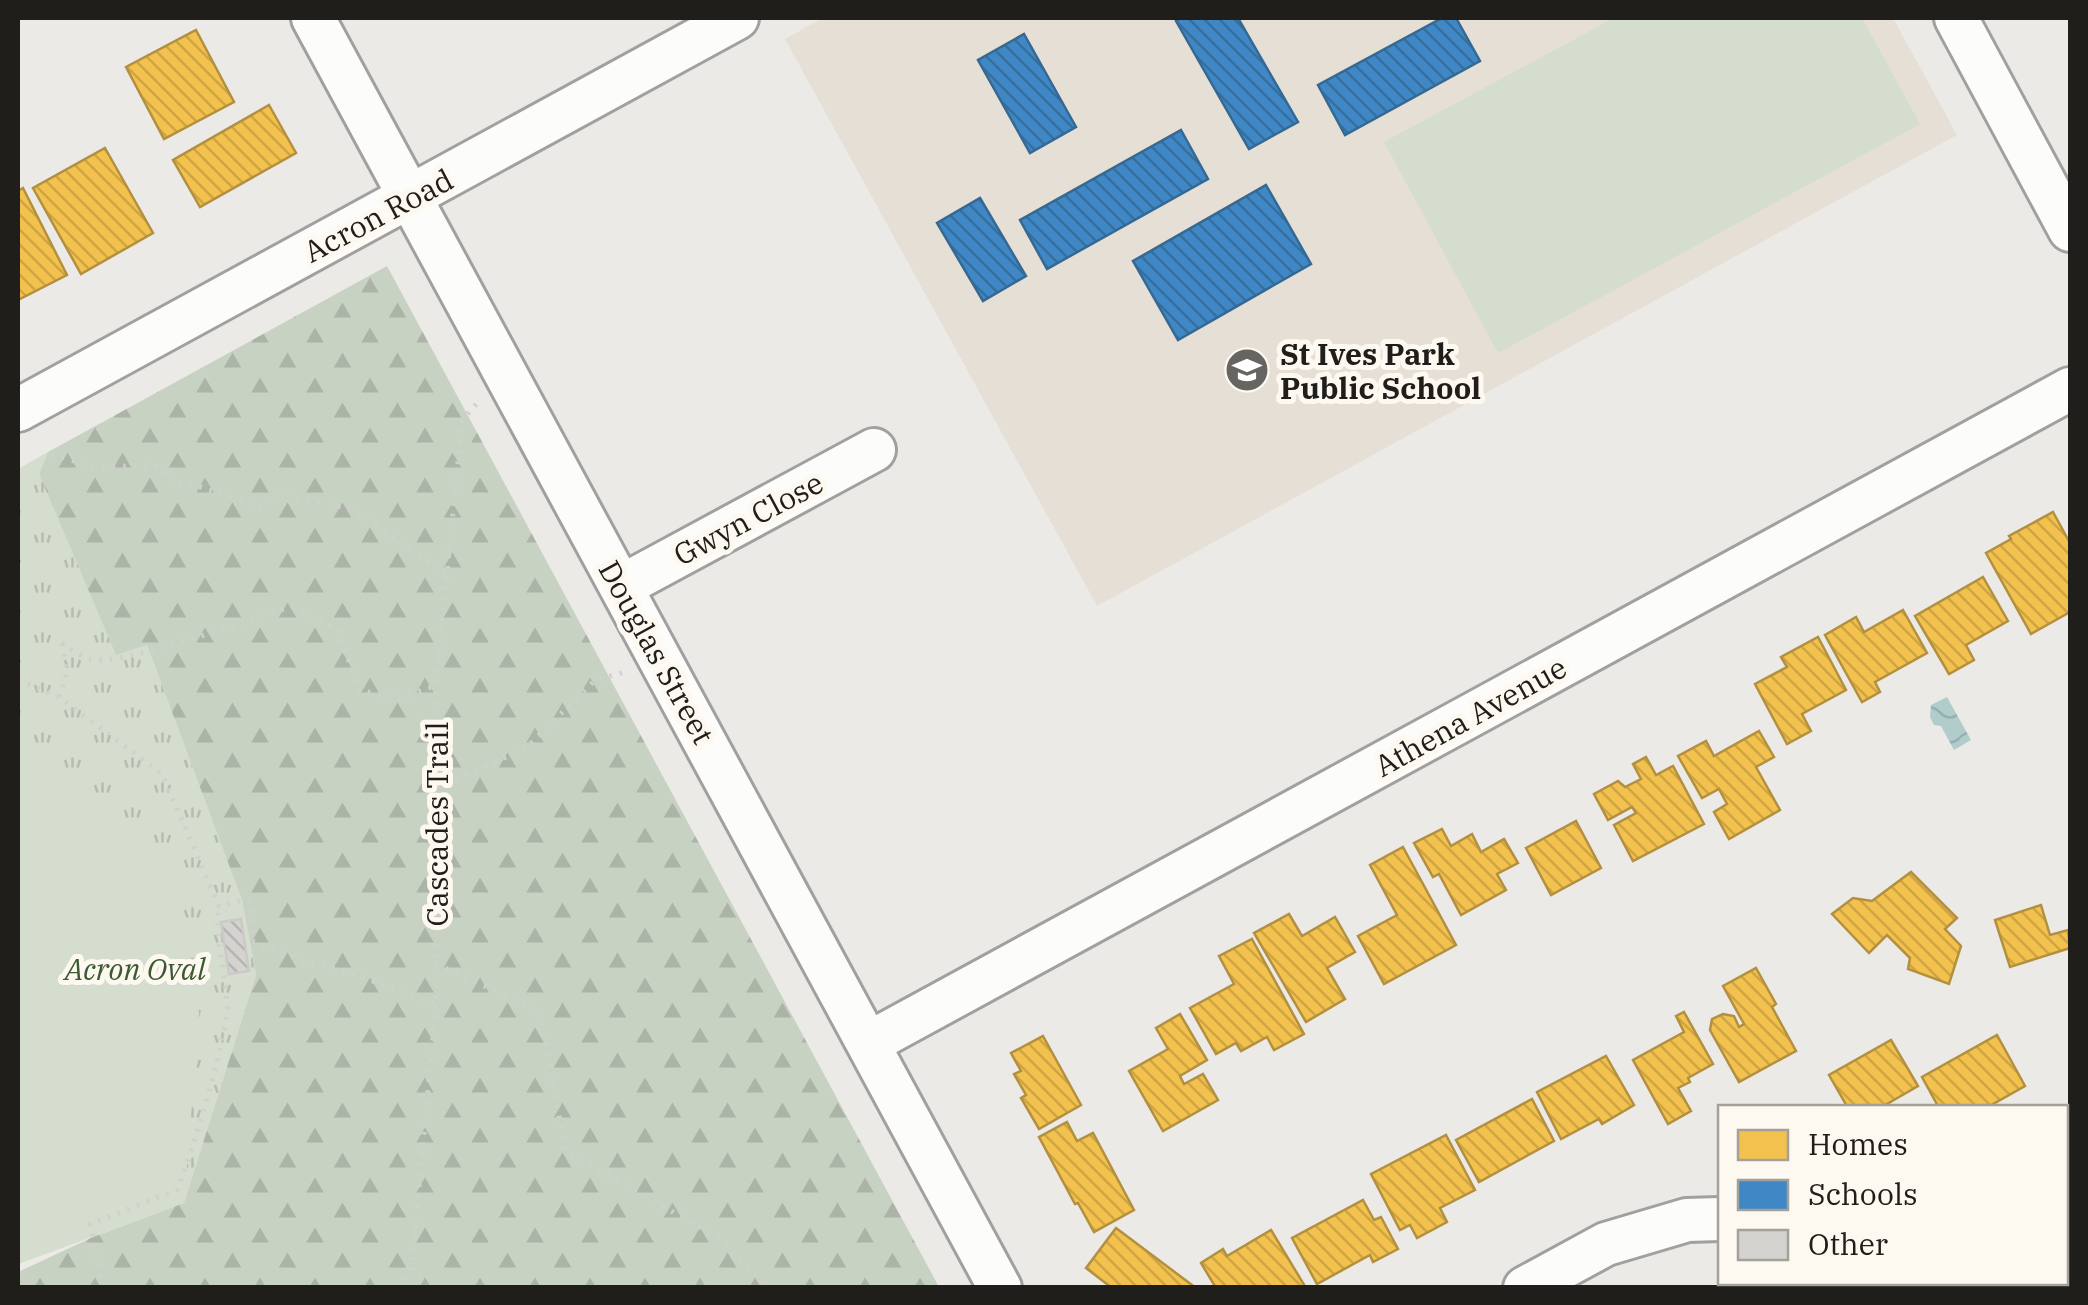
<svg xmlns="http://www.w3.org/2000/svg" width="2088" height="1305" viewBox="0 0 2088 1305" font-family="'IBM Plex Serif',serif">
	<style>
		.built { fill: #e5dfd6 }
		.grass { fill: url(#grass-tufts) }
		.forest { fill: url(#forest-firs) }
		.garden { fill: #d4ddce }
		.water { fill: url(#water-waves) }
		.homes { fill: url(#homes-back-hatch); stroke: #b3903f; stroke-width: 2.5 }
		.schools { fill: url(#schools-back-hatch); stroke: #356892; stroke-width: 2.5 }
		.building { fill: url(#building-back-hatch); stroke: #cbcac7; stroke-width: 2.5 }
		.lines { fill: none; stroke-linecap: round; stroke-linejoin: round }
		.minor-casing { stroke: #a2a09e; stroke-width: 48 }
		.path { stroke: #d0d0ce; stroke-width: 5; stroke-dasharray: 2.5 8; stroke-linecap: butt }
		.minor { stroke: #fcfcfb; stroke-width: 42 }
		.labels { text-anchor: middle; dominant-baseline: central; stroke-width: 10; stroke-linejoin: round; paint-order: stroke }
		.street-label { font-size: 30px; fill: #1f1e1b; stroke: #fdf9f1 }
		.poi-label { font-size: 30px; font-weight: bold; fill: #1f1e1b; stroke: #fdf9f1; text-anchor: start }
		.park-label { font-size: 30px; font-style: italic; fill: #3c5931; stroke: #fdf9f1 }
	</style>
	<defs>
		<pattern id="grass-tufts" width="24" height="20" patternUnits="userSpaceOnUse" patternTransform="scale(2.5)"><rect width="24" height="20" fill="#d4ddce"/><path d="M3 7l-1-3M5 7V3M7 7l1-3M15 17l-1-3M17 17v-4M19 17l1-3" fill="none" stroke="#b6bdb0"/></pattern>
		<pattern id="forest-firs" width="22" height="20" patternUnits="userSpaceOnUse" patternTransform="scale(2.5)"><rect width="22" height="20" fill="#c8d2c2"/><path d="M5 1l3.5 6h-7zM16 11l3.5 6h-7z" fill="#abb4a6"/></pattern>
		<pattern id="water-waves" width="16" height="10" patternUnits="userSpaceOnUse" patternTransform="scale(2.5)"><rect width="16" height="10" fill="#b0cccb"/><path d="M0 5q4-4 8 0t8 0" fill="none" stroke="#97afae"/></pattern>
		<pattern id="homes-back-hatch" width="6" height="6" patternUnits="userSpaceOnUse" patternTransform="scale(2.5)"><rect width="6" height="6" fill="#f2c14e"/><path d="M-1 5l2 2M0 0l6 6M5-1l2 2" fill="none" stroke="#cfa544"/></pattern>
		<pattern id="schools-back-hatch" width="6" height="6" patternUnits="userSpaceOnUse" patternTransform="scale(2.5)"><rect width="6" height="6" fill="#3f88c5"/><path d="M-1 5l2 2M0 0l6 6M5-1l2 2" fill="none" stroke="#346f9f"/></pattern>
		<pattern id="building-back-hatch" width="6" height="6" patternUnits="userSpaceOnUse" patternTransform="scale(2.5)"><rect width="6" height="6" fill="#d5d3d0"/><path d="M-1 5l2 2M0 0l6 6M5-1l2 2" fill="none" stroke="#b6b5b2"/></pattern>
	</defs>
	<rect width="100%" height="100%" fill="#eceae7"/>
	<polygon class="built" points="823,18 1893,18 1957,135 1097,606 785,39"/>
	<polygon class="grass" points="48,452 39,474 116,654 147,645 242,900 256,975 184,1203 18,1264 18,469"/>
	<polygon class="forest" points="387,266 939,1287 18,1288 18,1272 93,1237 184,1203 256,975 242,900 147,645 116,655 39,474 48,452"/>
	<g class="garden">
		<polygon points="1614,18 1862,18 1920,124 1498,353 1384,142"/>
		<polygon points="18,747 52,759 128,826 177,889 199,1013 184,1203 18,1264"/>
	</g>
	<polygon class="water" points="1947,697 1971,740 1954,750 1941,726 1934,725 1930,717 1931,705"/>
	<g class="homes">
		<polygon points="196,30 234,102 164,139 126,67"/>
		<polygon points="269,105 296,153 200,207 173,160"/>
		<polygon points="105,148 153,233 81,274 33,188"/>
		<polygon points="23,188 67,275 18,300 18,191"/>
		<polygon points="2053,512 2070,543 2070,612 2031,634 1986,553 2011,539 2009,536"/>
		<polygon points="1983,577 2008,621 1966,645 1974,660 1949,674 1915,616"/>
		<polygon points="1903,610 1927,653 1875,682 1880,692 1862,702 1825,635 1856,617 1864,632"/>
		<polygon points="1818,637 1846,690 1802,714 1811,731 1787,744 1755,684 1787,667 1781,657"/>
		<polygon points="1759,731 1774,757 1756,767 1780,810 1729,839 1714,812 1727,804 1719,789 1702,798 1678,756 1706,741 1714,756"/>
		<polygon points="1646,757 1656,775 1673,766 1704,824 1633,861 1614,825 1636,813 1632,807 1608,820 1594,794 1618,781 1625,787 1641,779 1633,764"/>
		<polygon points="1576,821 1601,868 1551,895 1526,848"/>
		<polygon points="1442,829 1451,846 1472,834 1481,852 1504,839 1518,863 1497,874 1506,890 1461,915 1439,874 1433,877 1414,843"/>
		<polygon points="1403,847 1456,945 1384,984 1358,936 1397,915 1370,865"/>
		<polygon points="1911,872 1957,918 1945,929 1961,946 1949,984 1908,969 1910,958 1887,935 1869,953 1832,914 1853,898 1872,901"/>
		<polygon points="2041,905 2050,935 2068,930 2070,948 2010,967 1995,920"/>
		<polygon points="1289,914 1302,936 1335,917 1355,952 1327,968 1345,999 1306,1022 1254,933"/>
		<polygon points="1252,939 1304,1034 1274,1050 1267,1037 1241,1051 1236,1043 1216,1054 1190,1008 1234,984 1219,956"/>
		<polygon points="1756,968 1776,1004 1772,1007 1796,1051 1739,1082 1710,1030 1712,1019 1723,1014 1734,1016 1739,1027 1744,1024 1723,986"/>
		<polygon points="1684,1012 1713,1064 1688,1078 1690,1082 1678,1088 1691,1111 1668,1124 1633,1060 1684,1032 1676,1016"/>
		<polygon points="1180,1014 1207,1060 1180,1076 1184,1084 1203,1074 1218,1100 1163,1131 1129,1071 1168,1049 1156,1028"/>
		<polygon points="1997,1035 2025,1086 1986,1108 1939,1108 1922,1077"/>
		<polygon points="1043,1036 1081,1105 1039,1129 1021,1098 1026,1095 1014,1074 1021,1071 1011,1053"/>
		<polygon points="1891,1040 1918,1086 1880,1108 1848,1108 1829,1075"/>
		<polygon points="1606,1056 1634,1105 1602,1124 1599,1119 1561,1139 1537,1092"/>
		<polygon points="1532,1099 1554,1141 1479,1182 1456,1140"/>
		<polygon points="1067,1122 1077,1141 1093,1133 1134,1210 1094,1232 1078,1203 1075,1204 1039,1137"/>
		<polygon points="1446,1135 1475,1190 1440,1208 1447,1222 1417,1238 1410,1225 1400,1230 1371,1174"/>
		<polygon points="1363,1200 1374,1220 1381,1217 1398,1249 1373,1262 1370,1255 1317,1284 1292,1238"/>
		<polygon points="1116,1228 1196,1288 1112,1288 1086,1268"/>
		<polygon points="1271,1230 1306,1288 1216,1288 1201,1263 1223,1249 1227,1256"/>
	</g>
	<g class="schools">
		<polygon points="1181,18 1238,18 1298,122 1249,149 1176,21"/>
		<polygon points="1442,18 1456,18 1480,61 1345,135 1318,85"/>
		<polygon points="1024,34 1076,127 1030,153 978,60"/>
		<polygon points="1181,130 1208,179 1047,269 1020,220"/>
		<polygon points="1266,185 1311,264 1178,340 1133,261"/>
		<polygon points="980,198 1026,276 983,301 937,223"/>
	</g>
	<polygon class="building" points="241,919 249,971 229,974 221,922"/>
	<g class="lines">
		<defs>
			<g id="minor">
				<polyline points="313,18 1000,1288"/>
				<polyline points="1956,18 2070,230"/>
				<polyline points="18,410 737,18"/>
				<polyline points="622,586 874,450"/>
				<polyline points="869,1043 2070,389"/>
				<polyline points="2066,1223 2070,1223"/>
				<polyline points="1895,1282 1895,1288"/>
				<polyline points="1525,1288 1606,1244 1687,1220 1720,1219"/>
			</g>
		</defs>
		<use href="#minor" class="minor-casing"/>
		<g class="path">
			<polyline points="52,454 96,468 154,464 173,482 189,483 260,507 281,494 355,510 448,576"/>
			<path d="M 62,643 C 70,648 80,656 89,659 C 118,668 256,617 293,606 L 339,631 L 358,690 L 398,698 L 435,686"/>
			<polyline points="18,680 59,697 162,774 219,906 242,900 251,903 252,941 301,960 351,973 435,1004"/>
			<polyline points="59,697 67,672 62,643"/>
			<polyline points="436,787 525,749 595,680 625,672"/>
			<polyline points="436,964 540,1011 565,1150 720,1239 769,1288"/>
			<path d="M 102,1288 L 90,1224 L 177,1190 C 195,1142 210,1094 221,1043 C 223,1031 228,1017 227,1005 C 226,971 214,940 219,906"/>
			<polyline points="397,1288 412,1265"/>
			<polyline points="425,1288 412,1265 436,1004 436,686 462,420 481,399"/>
		</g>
		<use href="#minor" class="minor"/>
	</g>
	<defs>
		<symbol id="school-disc" viewBox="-11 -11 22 22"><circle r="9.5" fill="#676562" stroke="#fdf9f1"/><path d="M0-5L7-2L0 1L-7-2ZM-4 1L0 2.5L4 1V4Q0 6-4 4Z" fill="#fff"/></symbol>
	</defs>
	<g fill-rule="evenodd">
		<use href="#school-disc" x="1222" y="345" width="50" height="50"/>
	</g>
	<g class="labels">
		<g class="street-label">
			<text transform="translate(378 215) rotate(-28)">Acron Road</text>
			<text transform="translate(748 518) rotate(-28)">Gwyn Close</text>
			<text transform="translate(657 652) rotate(61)">Douglas Street</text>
			<text transform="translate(1470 716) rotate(-29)">Athena Avenue</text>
			<text transform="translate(436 824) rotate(-90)">Cascades Trail</text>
		</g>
		<g class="poi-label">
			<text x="1280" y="353">St Ives Park<tspan x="1280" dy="34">Public School</tspan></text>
		</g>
		<g class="park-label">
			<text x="135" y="968">Acron Oval</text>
		</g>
	</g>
	<rect width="2088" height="1305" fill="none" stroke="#1f1e1b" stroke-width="40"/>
	<rect x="1718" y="1105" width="350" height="180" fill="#fdf9f1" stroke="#a4a19b" stroke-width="2.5"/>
	<rect x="1738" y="1130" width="50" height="30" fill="#f2c14e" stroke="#a4a19b" stroke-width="2.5"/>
	<text x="1808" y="1155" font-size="30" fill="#1f1e1b">Homes</text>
	<rect x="1738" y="1180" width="50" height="30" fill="#3f88c5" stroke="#a4a19b" stroke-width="2.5"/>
	<text x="1808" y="1205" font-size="30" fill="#1f1e1b">Schools</text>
	<rect x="1738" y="1230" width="50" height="30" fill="#d5d3d0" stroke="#a4a19b" stroke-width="2.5"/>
	<text x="1808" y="1255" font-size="30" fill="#1f1e1b">Other</text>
</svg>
